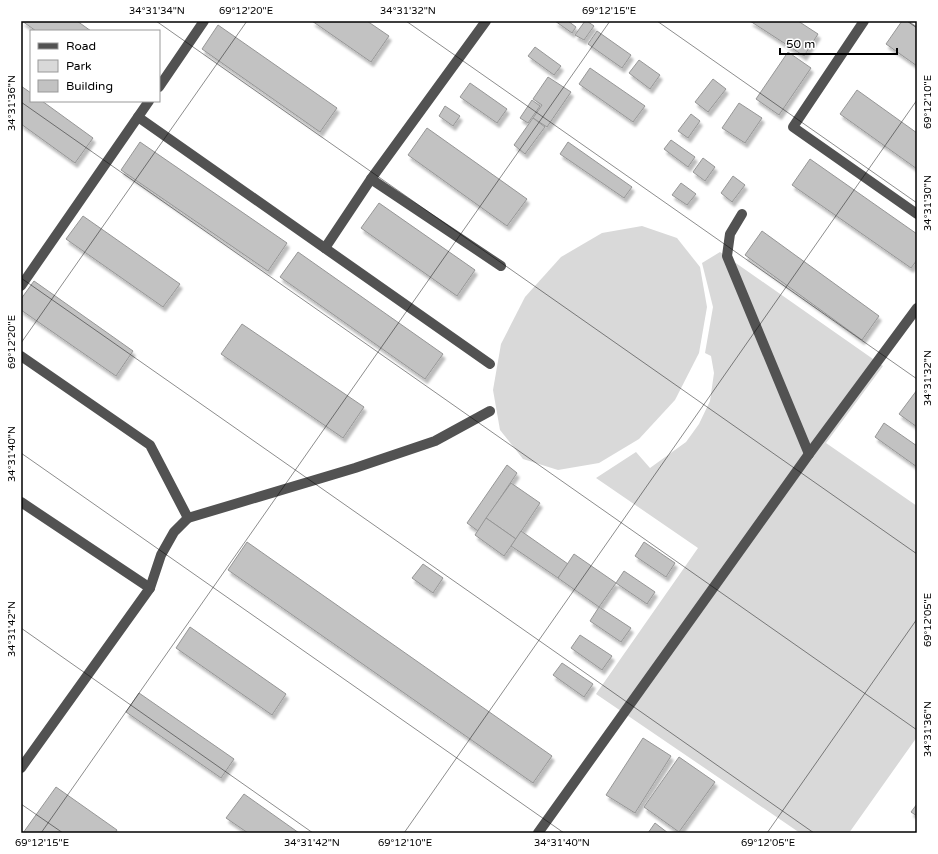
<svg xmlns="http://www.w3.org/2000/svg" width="938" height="854" viewBox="0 0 938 854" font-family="'Varela Round',sans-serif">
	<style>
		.green { fill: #d9d9d9 }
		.building { fill: #c2c2c2; stroke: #969696; filter: url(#shadow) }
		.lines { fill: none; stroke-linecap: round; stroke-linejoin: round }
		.minor { stroke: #525252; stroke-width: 10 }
		.ticks { fill: none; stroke: #000; stroke-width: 1; stroke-opacity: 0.45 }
		.neatline { fill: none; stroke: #000; stroke-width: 1.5 }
		.ticks-label { font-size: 10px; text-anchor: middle; fill: #000 }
	</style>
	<defs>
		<filter id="shadow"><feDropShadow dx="2.5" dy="4.5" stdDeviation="1" flood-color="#0004"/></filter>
	</defs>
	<rect width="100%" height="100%" fill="#fff"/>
	<g class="green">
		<polygon points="642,226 677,238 700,267 707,307 699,353 675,400 639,439 599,463 558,470 523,459 500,430 493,390 501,344 525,297 561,257 602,233"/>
		<polygon points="720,252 883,366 826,443 917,506 917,737 849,833 800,833 596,694 698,548 596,478 636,452 650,468 686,442 699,424 710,401 714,373 711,356 705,353 713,307 702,263"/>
	</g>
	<g class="building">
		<polygon points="22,21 77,21 91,31 36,31"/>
		<polygon points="312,21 367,21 389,36 371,62"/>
		<polygon points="555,21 568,21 576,27 572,33"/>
		<polygon points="585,21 587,21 594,26 584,40 575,35"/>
		<polygon points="750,21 798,21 818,34 804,56"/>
		<polygon points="902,21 908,21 917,27 917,66 886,44"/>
		<polygon points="218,25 337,108 320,132 202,49"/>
		<polygon points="597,31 631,55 622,68 588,44"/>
		<polygon points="535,47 561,66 554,75 528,56"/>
		<polygon points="788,52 811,68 779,115 756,99"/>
		<polygon points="639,60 660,75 650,89 629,73"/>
		<polygon points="590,68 645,106 633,122 579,84"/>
		<polygon points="548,77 571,92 547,127 533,118 542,105 533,99"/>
		<polygon points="713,79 726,89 708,112 695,102"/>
		<polygon points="470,83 507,109 497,123 460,97"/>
		<polygon points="21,86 31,93 31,101 42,101 93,138 75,163 21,124"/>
		<polygon points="857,90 917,133 917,169 840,114"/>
		<polygon points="532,100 540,106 528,123 520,118"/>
		<polygon points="739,103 762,118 745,143 722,128"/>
		<polygon points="445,106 460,116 453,126 439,116"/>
		<polygon points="691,114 700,121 688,138 678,131"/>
		<polygon points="533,118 545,127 525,154 514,145"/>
		<polygon points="427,128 527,199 507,226 408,155"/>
		<polygon points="671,140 695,157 688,167 664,149"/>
		<polygon points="140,142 287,243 268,271 121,170"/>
		<polygon points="568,142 632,187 624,198 560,154"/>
		<polygon points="703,158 715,167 705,181 693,172"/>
		<polygon points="810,159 917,234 917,260 911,268 792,185"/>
		<polygon points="733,176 745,185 732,202 721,193"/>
		<polygon points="681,183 696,194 687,205 672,195"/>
		<polygon points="379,203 475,270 457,296 361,228"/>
		<polygon points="83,216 180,284 163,307 66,239"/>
		<polygon points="762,231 879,316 862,340 745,255"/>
		<polygon points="298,252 443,354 425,379 280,277"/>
		<polygon points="34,281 133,351 116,376 21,310 21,299"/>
		<polygon points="242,324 364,407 343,438 221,354"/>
		<polygon points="917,390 917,427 899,414"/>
		<polygon points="884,423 917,446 917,467 875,437"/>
		<polygon points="507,465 517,473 478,531 467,523"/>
		<polygon points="511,483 540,503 516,539 486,518"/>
		<polygon points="486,518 516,539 504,556 475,535"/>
		<polygon points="521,531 568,564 558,578 511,546"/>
		<polygon points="247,542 552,756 533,783 228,570"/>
		<polygon points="644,542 675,563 666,577 635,556"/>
		<polygon points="574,554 616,583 599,607 558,578"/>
		<polygon points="423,564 443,578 433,593 412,578"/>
		<polygon points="624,571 655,592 647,604 616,583"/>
		<polygon points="599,607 631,628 621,642 590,621"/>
		<polygon points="190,627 286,694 272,715 176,648"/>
		<polygon points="580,635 612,656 602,670 571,648"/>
		<polygon points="562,663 593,684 584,697 553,675"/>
		<polygon points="139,693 234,759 221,778 126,712"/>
		<polygon points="643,738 671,756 635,813 606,795"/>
		<polygon points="679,757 715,782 679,832 644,807"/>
		<polygon points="56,787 117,830 115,833 23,833"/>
		<polygon points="244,794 299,833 248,833 226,818"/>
		<polygon points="917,804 917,816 911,812"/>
		<polygon points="655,823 668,833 648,833"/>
	</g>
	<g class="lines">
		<g class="minor">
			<polyline points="864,21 793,127 917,214"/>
			<polyline points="159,87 204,21"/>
			<polyline points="138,117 490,364"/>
			<polyline points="371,179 501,266"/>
			<polyline points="742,214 730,234 727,256 809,454"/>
			<polyline points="325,248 371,179 486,21"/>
			<polyline points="21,286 149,101"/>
			<polyline points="21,356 150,445 188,518"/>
			<polyline points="21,502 150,588"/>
			<polyline points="21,768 150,588 161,555 174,532 188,518 355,468 435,441 490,411"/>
			<polyline points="538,833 809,454 917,308"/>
		</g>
	</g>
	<path class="ticks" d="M 156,21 L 917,554M 406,21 L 917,379M 657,21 L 917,203M 907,21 L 917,28M 21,102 L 917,730M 21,278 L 814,833M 21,343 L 247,21M 21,453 L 564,833M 21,628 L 313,833M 21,804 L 63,833M 41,833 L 610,21M 404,833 L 917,100M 767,833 L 917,619"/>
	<rect width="938" height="854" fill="none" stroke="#ffffff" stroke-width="44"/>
	<rect x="30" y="30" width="130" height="72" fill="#ffffff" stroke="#999999"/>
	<rect x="38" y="43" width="20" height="6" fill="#525252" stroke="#999999"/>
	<text x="66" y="50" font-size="12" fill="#000000">Road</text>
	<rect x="38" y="60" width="20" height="12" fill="#d9d9d9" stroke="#999999"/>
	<text x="66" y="70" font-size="12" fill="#000000">Park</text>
	<rect x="38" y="80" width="20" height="12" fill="#c2c2c2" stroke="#999999"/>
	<text x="66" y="90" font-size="12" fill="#000000">Building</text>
	<path d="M780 48v6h117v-6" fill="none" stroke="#000000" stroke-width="2"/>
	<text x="786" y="48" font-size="12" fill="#000000" stroke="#ffffff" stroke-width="3" paint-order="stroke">50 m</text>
	<rect x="22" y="22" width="894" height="810" class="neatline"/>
	<g class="ticks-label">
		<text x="157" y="14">34°31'34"N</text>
		<text x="246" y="14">69°12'20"E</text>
		<text x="408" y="14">34°31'32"N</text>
		<text x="609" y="14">69°12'15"E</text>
		<text transform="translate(927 102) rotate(-90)" y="4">69°12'10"E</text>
		<text transform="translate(11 103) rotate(-90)" y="4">34°31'36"N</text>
		<text transform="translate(927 203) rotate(-90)" y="4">34°31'30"N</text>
		<text transform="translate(11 342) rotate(-90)" y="4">69°12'20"E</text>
		<text transform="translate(927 378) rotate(-90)" y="4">34°31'32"N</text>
		<text transform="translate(11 454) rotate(-90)" y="4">34°31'40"N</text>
		<text transform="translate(927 620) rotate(-90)" y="4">69°12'05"E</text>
		<text transform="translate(11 629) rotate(-90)" y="4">34°31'42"N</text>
		<text transform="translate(927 729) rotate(-90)" y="4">34°31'36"N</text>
		<text x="42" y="846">69°12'15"E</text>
		<text x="312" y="846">34°31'42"N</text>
		<text x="405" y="846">69°12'10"E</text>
		<text x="562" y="846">34°31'40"N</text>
		<text x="768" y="846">69°12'05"E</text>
	</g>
</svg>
